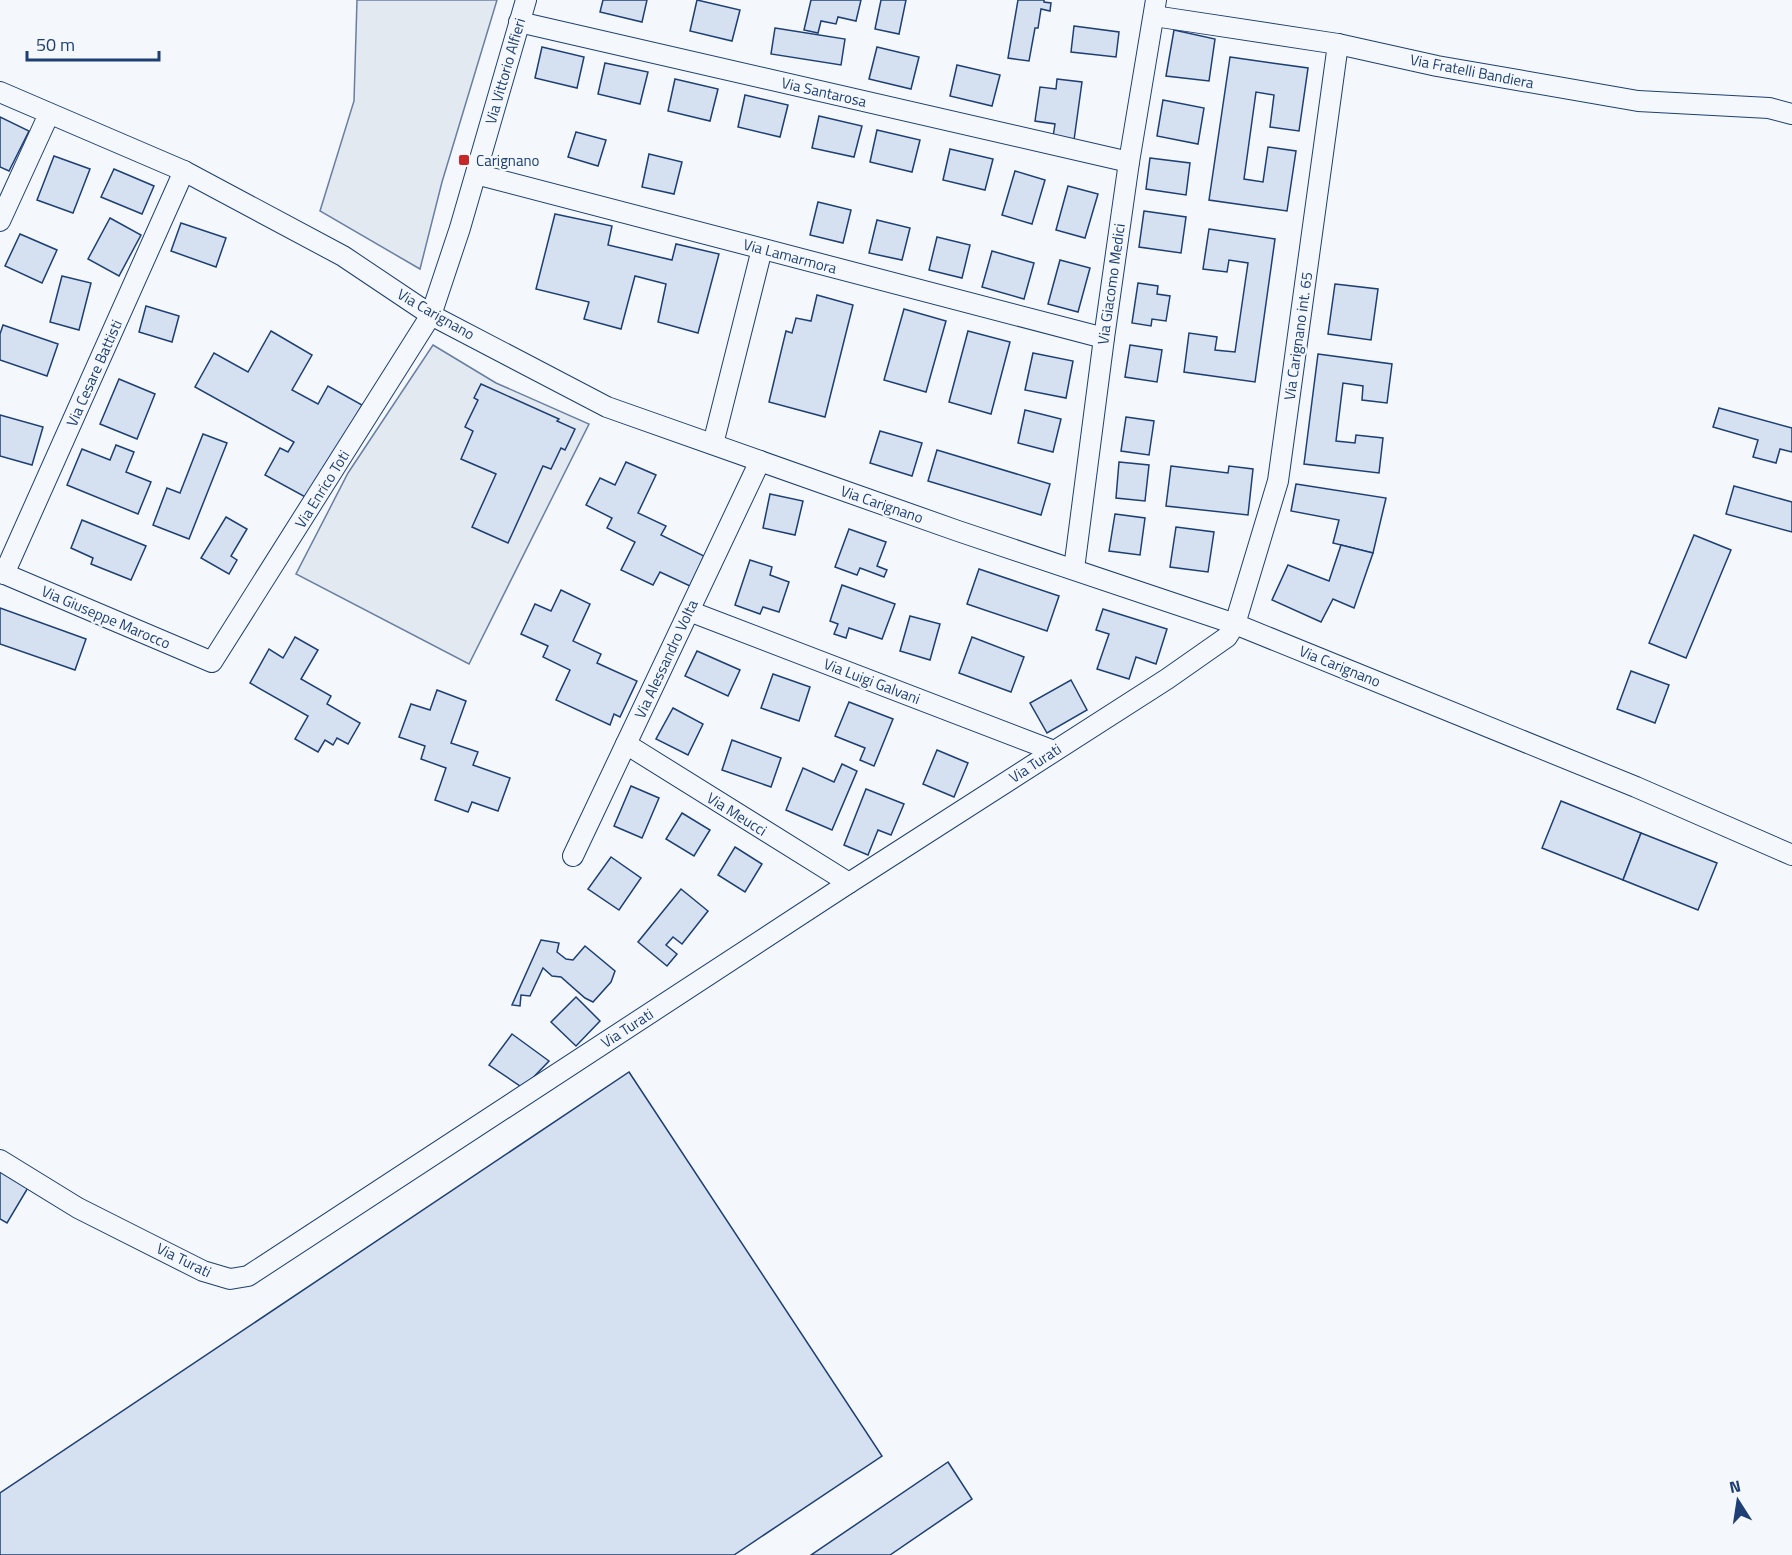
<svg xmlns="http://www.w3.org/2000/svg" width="1792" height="1555" viewBox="0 0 1792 1555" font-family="'Titillium Web',sans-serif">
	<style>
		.green { fill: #e3e9f0; stroke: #687fa3; stroke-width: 1.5 }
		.building { fill: #d5e0f0; stroke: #1d3f73; stroke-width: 1.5 }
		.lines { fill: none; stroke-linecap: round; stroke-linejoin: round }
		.minor-casing { stroke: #1d3f73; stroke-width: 22 }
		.minor { stroke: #f4f7fb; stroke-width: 20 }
		.poi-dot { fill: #c62828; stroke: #f4f7fb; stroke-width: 2 }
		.labels { text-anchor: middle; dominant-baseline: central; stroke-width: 4.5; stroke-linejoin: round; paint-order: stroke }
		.street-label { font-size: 15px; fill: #1d3f73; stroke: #f4f7fb }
		.poi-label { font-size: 15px; fill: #1d3f73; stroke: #f4f7fb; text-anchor: start }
	</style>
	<rect width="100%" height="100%" fill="#f4f7fb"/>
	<g class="green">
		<polygon points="357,0 497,0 442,182 420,269 320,211 354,101"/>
		<polygon points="433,345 496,383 589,424 469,664 296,574 348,473"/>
	</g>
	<g class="building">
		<polygon points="603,0 647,0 642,22 600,12"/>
		<polygon points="697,0 740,10 732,41 690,31"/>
		<polygon points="811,0 861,0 856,21 838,17 836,24 821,21 818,33 804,30"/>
		<polygon points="881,0 906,0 899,34 875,29"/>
		<polygon points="1018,0 1044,0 1044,2 1051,3 1050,11 1041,9 1038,28 1035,28 1029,61 1008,58"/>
		<polygon points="1074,26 1119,32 1116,57 1071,52"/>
		<polygon points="775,28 845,39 841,65 771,54"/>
		<polygon points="1174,30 1215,39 1209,81 1166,76"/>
		<polygon points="542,47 584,57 577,88 535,78"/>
		<polygon points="877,47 919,57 911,89 869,79"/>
		<polygon points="1230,57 1308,68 1299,131 1270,127 1274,95 1256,92 1244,179 1263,182 1268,147 1296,151 1287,211 1209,200"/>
		<polygon points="605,63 648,72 640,104 598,94"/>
		<polygon points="957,65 1000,75 992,106 950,96"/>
		<polygon points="675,79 718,89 710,121 668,111"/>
		<polygon points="1057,79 1082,82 1074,140 1053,137 1055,124 1035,121 1040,87 1056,89"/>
		<polygon points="745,95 788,105 780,137 738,127"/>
		<polygon points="1163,100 1204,108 1198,144 1157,136"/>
		<polygon points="819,116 862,126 854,157 812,148"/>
		<polygon points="0,117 29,131 9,171 0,167"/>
		<polygon points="877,130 920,140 912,172 870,162"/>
		<polygon points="576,132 606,140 598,166 568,157"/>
		<polygon points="950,149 993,159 985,190 943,180"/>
		<polygon points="649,154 682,162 674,194 642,187"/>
		<polygon points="54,156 90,169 73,213 37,200"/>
		<polygon points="1150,158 1190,163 1186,195 1146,189"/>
		<polygon points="114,169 154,186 142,214 101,197"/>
		<polygon points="1015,171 1045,180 1032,224 1002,215"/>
		<polygon points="1068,186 1098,194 1085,238 1056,230"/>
		<polygon points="818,202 851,210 843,243 810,235"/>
		<polygon points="1144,211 1186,217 1181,253 1139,247"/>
		<polygon points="555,214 612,226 608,245 672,260 676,244 719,254 698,333 658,322 666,284 635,276 621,329 584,319 589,302 536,289"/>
		<polygon points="110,218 141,235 119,276 88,259"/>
		<polygon points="877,220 910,228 902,260 869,253"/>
		<polygon points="181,223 226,238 216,267 171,251"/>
		<polygon points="1209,229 1275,239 1255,382 1184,372 1189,333 1217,337 1215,350 1235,352 1248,263 1229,260 1227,272 1203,269"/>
		<polygon points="20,234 57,250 42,283 5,266"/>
		<polygon points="937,237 970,245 962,278 929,270"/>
		<polygon points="992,251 1034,263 1024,299 982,287"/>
		<polygon points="1060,260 1090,268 1078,312 1048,304"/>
		<polygon points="62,276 91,283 79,330 50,322"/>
		<polygon points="1138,283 1158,286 1157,294 1170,296 1166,321 1152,319 1151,326 1132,323"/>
		<polygon points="1335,284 1378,289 1371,340 1328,334"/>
		<polygon points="817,295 853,305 825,417 769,402 786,331 792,333 796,318 811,321"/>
		<polygon points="146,306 179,316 172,342 139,332"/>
		<polygon points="904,309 946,321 926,392 884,380"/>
		<polygon points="3,325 58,344 47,376 0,360 0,334"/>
		<polygon points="271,331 312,355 292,390 318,404 328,386 362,405 309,499 265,475 280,448 288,452 294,442 195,387 214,353 248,372"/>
		<polygon points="968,331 1010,342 991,414 949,402"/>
		<polygon points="1130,345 1162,350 1157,382 1125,377"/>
		<polygon points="1033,353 1073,361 1066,398 1025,390"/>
		<polygon points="1318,354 1392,364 1387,403 1362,400 1363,386 1343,383 1336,441 1355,443 1356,435 1383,438 1379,473 1304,464"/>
		<polygon points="119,379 155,394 137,439 100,424"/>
		<polygon points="481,384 559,419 557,421 575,429 565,450 561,448 551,469 543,466 508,543 472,527 496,474 461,459 473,431 465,427 478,400 474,398"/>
		<polygon points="1719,408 1792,428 1792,452 1780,449 1776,463 1753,457 1758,440 1713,427"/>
		<polygon points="1025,410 1061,419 1053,452 1018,443"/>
		<polygon points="0,415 43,427 32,465 0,456"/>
		<polygon points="1126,417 1154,421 1149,455 1121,451"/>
		<polygon points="880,431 922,443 912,476 870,463"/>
		<polygon points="203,434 227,443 189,539 153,525 167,488 180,493"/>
		<polygon points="116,445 134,452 126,472 151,482 138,514 67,485 82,449 110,460"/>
		<polygon points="937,450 1050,484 1041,515 928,481"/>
		<polygon points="626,462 656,475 638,513 666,526 661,535 704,556 690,586 660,572 653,585 621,570 635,542 607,528 612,518 586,505 600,478 615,485"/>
		<polygon points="1119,462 1149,465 1145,501 1116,498"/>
		<polygon points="1171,466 1228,473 1229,466 1253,469 1248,515 1166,506"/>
		<polygon points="1296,484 1386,498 1373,553 1333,543 1339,520 1291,511"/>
		<polygon points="1734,486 1792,502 1792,532 1726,514"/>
		<polygon points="770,494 803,501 795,535 763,528"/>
		<polygon points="1115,514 1145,518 1140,555 1109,551"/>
		<polygon points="226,517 247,529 231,556 237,560 229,574 201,558"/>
		<polygon points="82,520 146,546 131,580 91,564 93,558 71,548"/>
		<polygon points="1176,527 1214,532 1208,572 1170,567"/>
		<polygon points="849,529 886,542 877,566 887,570 884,577 860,568 857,575 835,567"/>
		<polygon points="1694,535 1731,550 1686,658 1649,643"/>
		<polygon points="1341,545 1373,553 1354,608 1333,599 1321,622 1272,600 1288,565 1329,581"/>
		<polygon points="750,560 772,567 770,575 789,582 779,612 763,607 760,614 735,605"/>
		<polygon points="979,569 1059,596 1047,631 967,604"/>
		<polygon points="842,585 895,604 882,639 849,628 846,638 834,634 838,624 830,621"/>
		<polygon points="561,590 590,604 573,641 601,654 597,663 637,681 620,717 614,714 610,725 556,700 570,670 543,657 548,646 521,634 535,604 551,611"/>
		<polygon points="0,608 86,639 75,670 0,644"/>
		<polygon points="1103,609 1167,629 1156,664 1136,657 1129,679 1097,669 1109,634 1096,630"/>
		<polygon points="910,616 940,624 930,660 900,651"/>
		<polygon points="295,637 318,650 301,679 331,696 327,704 360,723 348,744 337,738 333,745 325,740 318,752 295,739 308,716 250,683 269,649 283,658"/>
		<polygon points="972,637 1024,657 1011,692 959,673"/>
		<polygon points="697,651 740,670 728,696 685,676"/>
		<polygon points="1631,671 1669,685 1655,723 1617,709"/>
		<polygon points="773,674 810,687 799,721 761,708"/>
		<polygon points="1071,680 1087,710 1047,733 1030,703"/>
		<polygon points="437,690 466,701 451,743 478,752 473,765 510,778 498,811 472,802 468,812 435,800 446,768 421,759 425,746 399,737 411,704 430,710"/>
		<polygon points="849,702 893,719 874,766 860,760 865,748 835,736"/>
		<polygon points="673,708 703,724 688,755 656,739"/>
		<polygon points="732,740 781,758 771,787 722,770"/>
		<polygon points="937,750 968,763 954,797 923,784"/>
		<polygon points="842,764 857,771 832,830 786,810 803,768 834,782"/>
		<polygon points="631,786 659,798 642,838 614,826"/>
		<polygon points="866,789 904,804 891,835 878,830 868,855 844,845"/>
		<polygon points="1561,801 1641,833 1623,880 1542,848"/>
		<polygon points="682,813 710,830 694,856 666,839"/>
		<polygon points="1641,833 1717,863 1698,910 1623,880"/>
		<polygon points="735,847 762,864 745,892 718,875"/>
		<polygon points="611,857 641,878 619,910 588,889"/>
		<polygon points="681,889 708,911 682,944 673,937 666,945 677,954 667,966 638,942"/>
		<polygon points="541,940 559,943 557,952 566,959 573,960 585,946 615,971 611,982 593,1002 585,998 561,977 552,976 543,968 530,996 521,995 520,1006 512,1005"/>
		<polygon points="576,997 600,1021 576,1046 551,1022"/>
		<polygon points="512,1034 549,1061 523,1088 489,1065"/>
		<polygon points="629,1072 882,1456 734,1555 0,1555 0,1493"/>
		<polygon points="0,1169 29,1186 7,1223 0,1219"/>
		<polygon points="948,1462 972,1499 890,1555 811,1555"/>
	</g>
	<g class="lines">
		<defs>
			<g id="minor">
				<polyline points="1154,16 1338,44 1437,66 1638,101 1769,108 1792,114"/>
				<polyline points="519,22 1129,162"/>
				<polyline points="0,92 184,171 343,256 431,315 607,407 958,531 1235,624 1636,787 1792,855"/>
				<polyline points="476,174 1104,338"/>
				<polyline points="0,221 49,114"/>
				<polyline points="713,444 762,249"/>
				<polyline points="1074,569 1104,338 1129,162 1156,0"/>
				<polyline points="0,572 212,662 431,315 460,228 526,0"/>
				<polyline points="4,574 184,171"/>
				<polyline points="689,611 1054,751"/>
				<polyline points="626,744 849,883"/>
				<polyline points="573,856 760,461"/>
				<polyline points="0,1160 78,1208 203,1271 230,1279 248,1276 849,883 1167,679 1227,637 1235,624 1278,481 1338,44"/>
			</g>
		</defs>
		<use href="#minor" class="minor-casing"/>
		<use href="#minor" class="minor"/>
	</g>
	<rect class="poi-dot" x="458" y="154" width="12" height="12" rx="3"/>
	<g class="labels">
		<g class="street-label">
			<text transform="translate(505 71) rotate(-74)">Via Vittorio Alfieri</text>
			<text transform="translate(1472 71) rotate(11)">Via Fratelli Bandiera</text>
			<text transform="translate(824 92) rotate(13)">Via Santarosa</text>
			<text transform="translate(790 256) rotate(15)">Via Lamarmora</text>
			<text transform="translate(1111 284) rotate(-82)">Via Giacomo Medici</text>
			<text transform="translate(436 314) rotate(30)">Via Carignano</text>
			<text transform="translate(1298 336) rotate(-82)">Via Carignano int. 65</text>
			<text transform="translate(94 373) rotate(-66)">Via Cesare Battisti</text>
			<text transform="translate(322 489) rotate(-58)">Via Enrico Toti</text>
			<text transform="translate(882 504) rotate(19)">Via Carignano</text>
			<text transform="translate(106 617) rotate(23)">Via Giuseppe Marocco</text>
			<text transform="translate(666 659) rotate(-65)">Via Alessandro Volta</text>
			<text transform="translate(1340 666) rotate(22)">Via Carignano</text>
			<text transform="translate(872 681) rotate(21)">Via Luigi Galvani</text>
			<text transform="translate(1035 763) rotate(-33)">Via Turati</text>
			<text transform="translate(737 814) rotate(32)">Via Meucci</text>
			<text transform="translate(627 1028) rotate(-33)">Via Turati</text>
			<text transform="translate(184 1260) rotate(26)">Via Turati</text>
		</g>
		<g class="poi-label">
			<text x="476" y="160">Carignano</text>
		</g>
	</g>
	<g transform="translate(1738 1501) rotate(348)" stroke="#f4f7fb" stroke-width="4.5" paint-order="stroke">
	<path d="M0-4.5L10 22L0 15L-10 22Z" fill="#1d3f73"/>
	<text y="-9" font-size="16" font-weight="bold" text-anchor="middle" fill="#1d3f73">N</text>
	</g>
	<path d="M27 51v9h132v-9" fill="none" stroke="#1d3f73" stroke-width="3"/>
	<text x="36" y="51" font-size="18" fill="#1d3f73" stroke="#f4f7fb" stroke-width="4.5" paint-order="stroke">50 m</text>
</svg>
